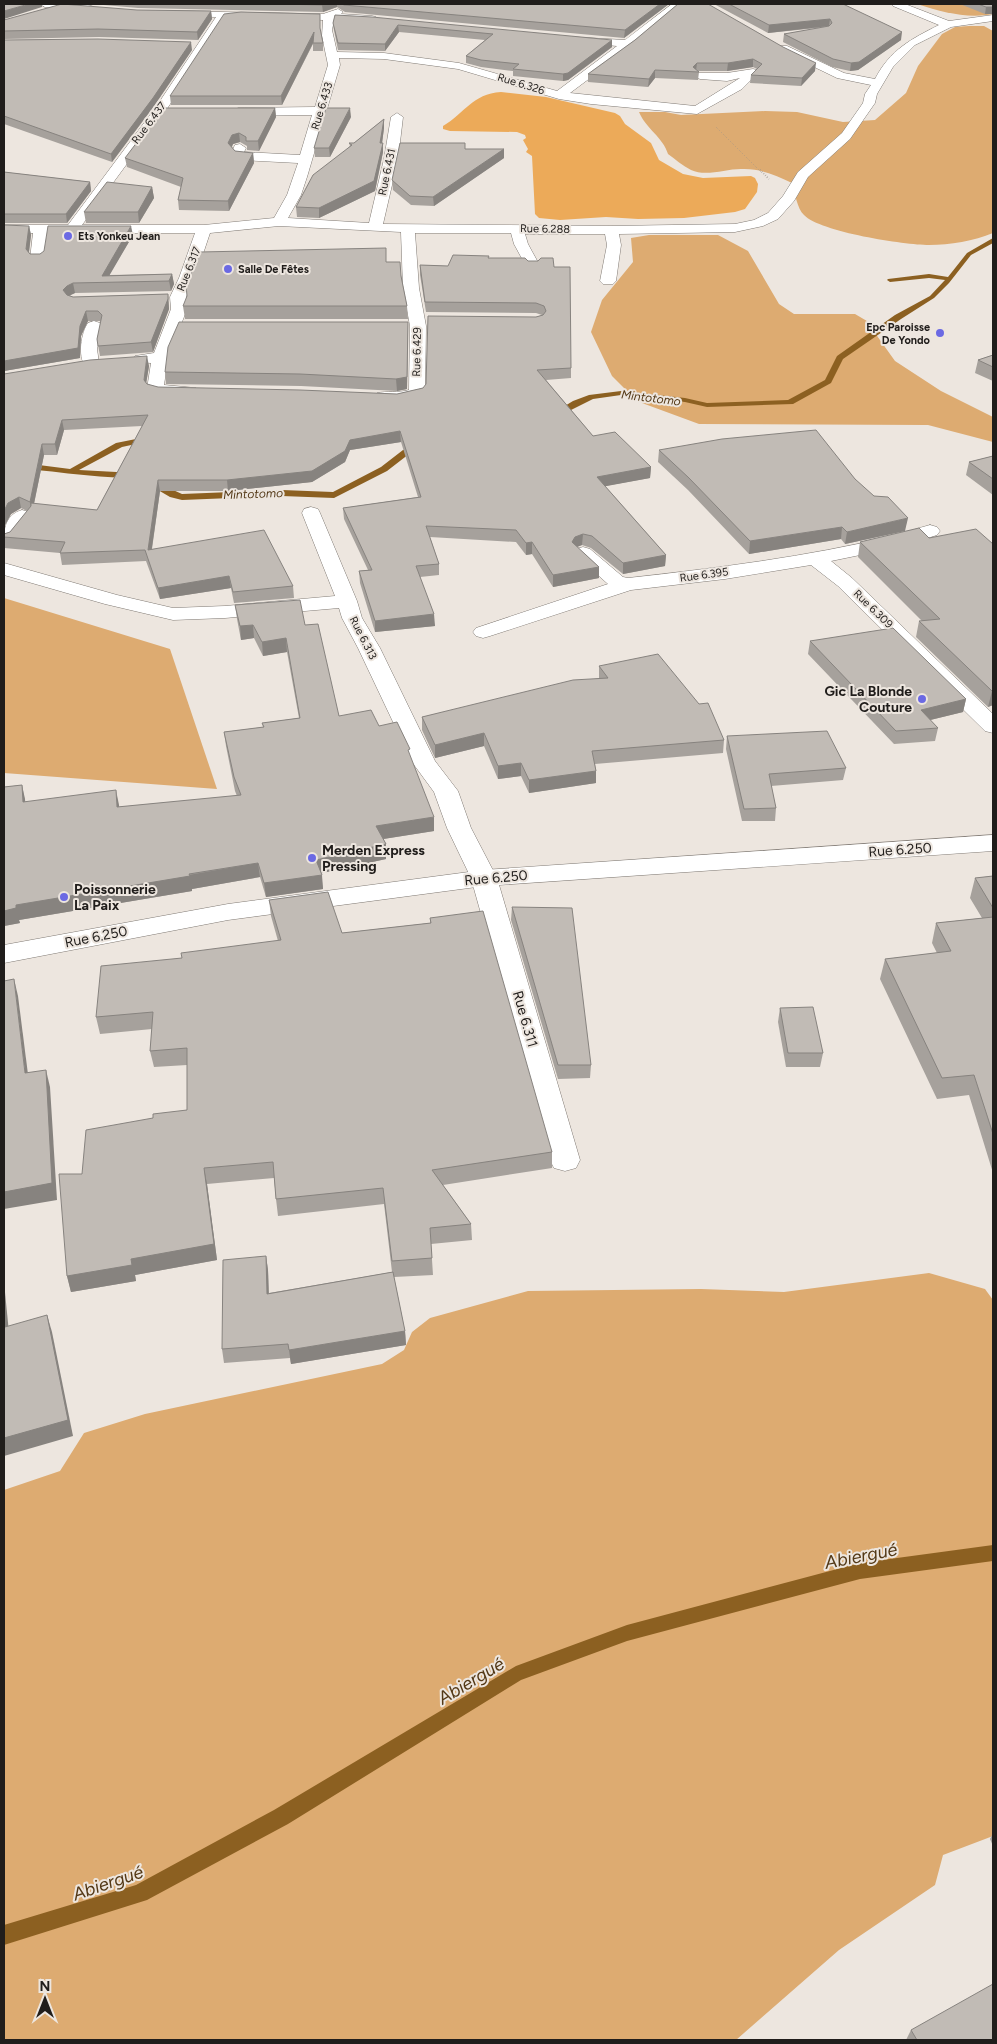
<svg xmlns="http://www.w3.org/2000/svg" width="997" height="2044" viewBox="0 0 997 2044" font-family="Figtree,sans-serif">
	<style>
		.green { fill: #ddab71 }
		.forest { fill: #ecaa59 }
		.lines { fill: none; stroke-linecap: round; stroke-linejoin: round }
		.stream { fill: #8c6021; fill-rule: evenodd }
		.street-casing { stroke: #807a74; stroke-width: 1 }
		.secondary-casing { stroke: #807a74; stroke-width: 1 }
		.path-far1 { stroke: #948f8a; stroke-width: 1; stroke-dasharray: 0.5 2; stroke-linecap: butt }
		.path { stroke: #948f8a; stroke-width: 2; stroke-dasharray: 0.5 2; stroke-linecap: butt }
		.street { fill: #fff; fill-rule: evenodd }
		.secondary { fill: #fff; fill-rule: evenodd }
		.wall { fill: #a6a19c; fill-rule: evenodd }
		.shaded-wall { fill: #87837f }
		.building { fill: #c1bbb5; stroke: #87837f }
		.poi-dot { fill: #6b69e3; stroke: #ede6df; stroke-width: 2 }
		.labels { text-anchor: middle; dominant-baseline: central; stroke-width: 4; stroke-linejoin: round; paint-order: stroke }
		.far-street-label { font-size: 11px; fill: #201d1b; stroke: #ede6df }
		.far-poi-label { font-size: 11px; font-weight: bold; fill: #201d1b; stroke: #ede6df; text-anchor: start }
		.far-water-label { font-size: 12px; font-style: italic; fill: #533816; stroke: #ede6df }
		.poi-label { font-size: 14px; font-weight: bold; fill: #201d1b; stroke: #ede6df; text-anchor: start }
		.street-label { font-size: 14px; fill: #201d1b; stroke: #ede6df }
		.near-water-label { font-size: 18px; font-style: italic; fill: #533816; stroke: #ede6df }
	</style>
	<rect width="100%" height="100%" fill="#ede6df"/>
	<g class="green">
		<path d="M 917,4 L 989,4 L 993,6 L 993,14 C 967,19 942,12 917,4 Z"/>
		<path d="M 969,26 L 984,26 L 993,31 L 993,233 C 974,241 950,245 929,245 C 905,245 820,232 804,215 C 797,209 795,192 792,183 C 775,175 760,168 741,169 C 725,169 706,177 691,170 C 683,166 675,159 668,154 C 663,137 646,129 639,112 L 665,112 L 681,115 L 765,111 L 797,112 L 843,122 L 875,120 L 906,93 L 918,66 L 942,34 L 955,27 Z"/>
		<polygon points="649,235 718,235 748,251 779,304 794,314 855,314 872,324 875,333 895,361 941,391 993,417 993,442 928,425 699,424 642,403 629,393 612,376 591,332 602,300 633,262 631,238"/>
		<polygon points="4,598 170,649 217,789 4,773"/>
		<polygon points="929,1273 985,1289 993,1300 993,1836 943,1855 935,1885 839,1950 736,2040 4,2040 4,1490 60,1471 84,1433 145,1414 382,1364 404,1350 412,1332 430,1318 528,1291 701,1289 784,1292"/>
	</g>
	<path class="forest" d="M 501,92 L 546,97 L 615,113 L 620,116 L 625,124 L 651,143 L 659,160 L 683,174 L 703,178 L 751,176 L 755,178 L 758,184 L 757,192 L 745,209 L 735,212 L 684,218 L 638,219 L 606,217 L 560,220 L 539,218 L 535,214 L 532,156 L 526,152 L 528,149 L 523,140 L 526,138 L 525,135 L 517,132 L 450,131 L 443,129 L 443,126 C 465,113 472,94 501,92 Z"/>
	<g class="lines">
		<g class="stream">
			<polygon points="993,238 993,243 971,255 949,283 934,298 901,319 843,359 831,383 793,404 707,407 685,402 621,395 593,399 557,417 550,415 573,401 589,395 621,391 685,398 707,403 788,400 825,380 837,356 895,315 930,296 945,280 929,278 890,282 887,280 888,279 929,274 948,277 967,253"/>
			<path d="M 151,436 L 154,436 L 154,440 L 122,447 L 79,470 L 135,473 L 135,477 L 132,478 C 89,478 47,469 4,468 L 4,464 L 31,464 L 70,469 L 116,443 Z"/>
			<polygon points="418,445 422,447 421,449 409,454 387,471 334,498 282,496 182,500 170,497 146,483 153,481 182,494 282,490 333,492 381,467 403,450"/>
			<polygon points="993,1545 993,1561 860,1579 627,1641 521,1680 288,1824 147,1900 4,1945 4,1925 136,1885 274,1810 516,1666 627,1625 860,1563"/>
		</g>
		<defs>
			<g id="street">
				<path d="M 40,4 C 53,3 88,1 97,9 L 92,12 L 45,7 Z"/>
				<path d="M 672,4 L 683,4 L 633,46 L 570,93 L 695,106 L 740,78 L 727,81 L 700,79 L 696,77 L 694,75 L 696,73 L 727,73 L 753,69 L 757,70 L 759,72 L 742,89 L 697,114 L 591,104 L 559,99 L 458,69 L 384,59 L 339,58 L 340,65 L 307,177 L 301,195 L 288,218 L 369,223 L 384,159 L 391,117 L 397,113 L 403,117 L 398,159 L 383,224 L 611,226 L 735,224 L 754,220 L 768,213 L 783,196 L 798,172 L 842,133 L 863,103 L 865,94 L 871,85 L 837,78 L 779,50 L 777,48 L 779,46 L 787,46 L 844,73 L 875,79 C 890,50 911,39 939,25 L 893,6 L 892,4 L 905,4 L 949,21 L 993,15 L 993,21 L 951,27 L 915,45 L 893,67 L 877,94 L 875,103 L 850,139 L 808,177 L 794,201 L 778,219 L 763,226 L 735,232 L 619,234 L 621,245 L 616,281 L 613,284 L 603,284 L 600,281 L 607,245 L 605,234 L 525,234 L 528,244 L 540,266 L 538,269 L 528,269 L 526,266 L 514,244 L 511,233 L 415,233 L 419,288 L 426,326 L 425,393 L 423,397 L 397,403 L 377,401 L 374,397 L 377,393 C 387,391 398,393 409,390 L 410,326 L 403,288 L 401,232 L 279,226 L 210,233 L 195,278 L 186,297 L 187,309 L 168,358 L 164,385 L 196,388 L 198,392 L 196,396 L 190,397 L 149,393 L 147,389 L 151,363 L 135,362 L 133,359 L 135,356 L 154,353 L 171,309 L 170,297 L 179,278 L 195,233 L 48,233 L 44,259 L 42,262 L 32,262 L 30,259 L 33,233 L 4,233 L 4,225 L 68,225 L 156,107 L 216,17 L 175,16 L 171,15 L 170,13 L 171,11 L 323,14 L 338,9 L 343,12 L 341,14 L 372,16 L 376,17 L 377,19 L 376,21 L 334,20 L 332,30 L 337,52 L 384,53 L 459,63 L 557,91 L 617,46 L 576,42 L 572,41 L 570,39 L 572,37 L 625,40 ZM 242,17 L 323,20 L 322,36 L 328,65 L 315,107 L 238,108 L 232,112 L 238,116 L 312,115 L 300,155 L 244,152 L 246,148 L 240,144 L 235,145 L 231,153 L 236,159 L 241,160 L 298,163 L 287,195 L 274,218 L 204,225 L 82,225 L 165,112 L 224,20 Z"/>
				<path d="M 94,321 L 100,323 L 102,326 L 97,349 L 99,363 L 97,366 L 85,366 C 78,356 81,333 88,323 Z"/>
				<polygon points="311,507 318,509 320,513 357,601 362,618 380,648 435,761 458,791 471,828 497,878 580,1160 576,1168 565,1171 554,1168 550,1160 471,878 447,828 434,792 412,762 358,648 342,618 339,608 225,618 173,620 105,604 4,575 4,563 117,595 173,608 225,606 335,596 302,513 304,509"/>
				<path d="M 22,510 L 29,512 L 32,516 L 11,542 L 4,544 C 4,529 5,515 22,510 Z"/>
				<path d="M 930,525 L 937,527 L 940,531 L 937,535 L 899,547 L 831,561 L 852,578 L 993,714 L 993,733 L 985,731 L 838,586 L 811,565 L 725,579 L 631,590 L 490,636 L 483,638 L 476,636 L 473,632 L 476,628 L 608,584 L 573,553 L 576,549 L 583,547 L 590,549 L 623,577 L 628,578 C 717,568 806,557 893,536 C 906,533 918,528 930,525 Z"/>
			</g>
			<polygon id="secondary" points="993,835 993,851 484,886 228,920 4,963 4,945 228,904 484,870"/>
		</defs>
		<use href="#street" class="street-casing"/>
		<use href="#secondary" class="secondary-casing"/>
		<polyline class="path-far1" points="716,127 761,172"/>
		<polyline class="path" points="760,170 769,179"/>
		<use href="#street" class="street"/>
		<use href="#secondary" class="secondary"/>
	</g>
	<g class="wall">
		<polygon points="92,4 669,4 624,38 345,12 337,7 323,12 138,8"/>
		<polygon points="678,4 815,71 801,86 750,83 751,75 757,69 753,67 727,71 698,71 699,72 698,80 655,78 648,87 588,82 588,74 635,40"/>
		<polygon points="714,4 843,4 901,40 858,70 850,71 832,67 783,42 784,34 827,27 768,33"/>
		<polygon points="960,4 993,4 985,14"/>
		<polygon points="137,10 211,11 212,19 198,40 99,37 4,39 4,20"/>
		<polygon points="320,14 320,32 323,43 323,51 313,51 313,44 282,105 171,105 170,96"/>
		<polygon points="335,15 612,47 568,80 563,81 513,76 513,71 481,67 466,63 466,56 485,40 399,32 385,51 338,50 334,30 333,23"/>
		<polygon points="4,40 192,50 154,106 112,162 4,124"/>
		<polygon points="275,108 276,117 259,151 247,150 247,146 240,142 233,144 232,147 235,151 253,153 254,163 229,211 179,210 178,200 181,187 127,167 125,158"/>
		<polygon points="351,117 330,157 315,157 314,148"/>
		<polygon points="384,119 384,128 382,143 383,152 375,191 319,218 297,217 296,207 350,146 349,143 354,143"/>
		<polygon points="465,149 504,149 504,158 434,206 411,205 393,190 392,180"/>
		<polygon points="4,172 90,182 91,191 67,223 4,223"/>
		<polygon points="152,187 154,198 139,223 86,223 84,212"/>
		<polygon points="29,226 31,235 29,253 30,254 40,254 133,235 109,275 172,274 174,284 171,291 75,293 69,295 73,297 168,294 169,309 153,352 100,356 97,339 101,322 100,321 88,321 81,336 80,358 4,371"/>
		<path d="M 489,258 L 528,261 L 554,267 L 571,368 L 571,378 L 546,380 L 593,436 L 651,467 L 650,478 L 605,486 L 666,555 L 665,566 L 623,574 L 591,548 L 582,545 L 577,547 L 599,567 L 599,578 L 553,587 L 532,554 L 526,555 L 516,542 L 430,537 L 439,564 L 439,575 L 420,577 L 435,626 L 375,632 L 360,583 L 359,571 L 368,570 L 344,519 L 343,508 L 418,497 L 401,442 L 350,450 L 345,462 L 312,482 L 228,491 L 160,491 L 152,549 L 293,586 L 294,598 L 234,603 L 231,588 L 160,599 L 146,561 L 62,565 L 60,553 L 4,548 L 4,534 L 10,532 L 27,511 L 21,508 L 11,514 L 4,527 L 4,374 L 149,366 L 146,383 L 147,384 L 158,387 L 397,394 L 423,388 L 536,317 L 542,315 L 536,313 L 426,312 L 420,275 L 420,265 L 448,266 ZM 142,426 L 97,510 L 34,504 L 44,455 L 57,455 L 64,430 Z"/>
		<polygon points="386,262 401,275 407,306 408,319 185,319 183,306"/>
		<polygon points="408,333 407,389 397,391 301,386 166,384 165,372"/>
		<polygon points="993,355 993,381 975,373 978,360"/>
		<polygon points="659,450 905,531 845,544 841,539 749,554 688,490 658,462"/>
		<polygon points="993,456 993,495 966,475 969,462"/>
		<polygon points="929,538 993,544 993,705 988,707 916,637 919,621 922,621 858,557 860,542"/>
		<polygon points="235,605 305,625 339,716 379,726 410,756 434,831 383,839 386,844 386,859 321,873 323,889 266,897 260,877 192,889 192,891 19,920 20,923 4,926 4,787 22,785 25,802 119,807 237,796 235,791 226,746 224,732 263,727 262,723 299,718 287,652 263,656 254,638 241,640 237,619"/>
		<polygon points="810,641 966,699 963,712 930,720 938,728 935,741 894,744 808,654"/>
		<polygon points="599,666 724,740 723,753 595,764 596,771 596,783 529,793 521,776 498,779 484,746 435,758 422,730 422,717 599,678"/>
		<polygon points="727,736 846,768 843,780 771,786 776,808 775,821 742,821 726,749"/>
		<polygon points="993,876 993,1173 969,1095 937,1099 880,979 885,959 937,953 932,943 936,923 982,918 970,898 975,878"/>
		<polygon points="269,900 342,933 430,923 430,918 552,1152 552,1168 443,1185 471,1224 472,1240 431,1244 433,1275 394,1277 405,1331 406,1345 291,1364 290,1358 224,1363 222,1349 266,1256 268,1270 269,1293 392,1272 384,1204 278,1216 276,1199 274,1178 207,1184 217,1260 135,1275 136,1281 71,1292 67,1276 82,1174 153,1118 187,1110 187,1065 154,1067 150,1051 152,1029 100,1034 96,1017 182,958 278,941 271,916"/>
		<polygon points="512,907 591,1065 590,1078 558,1079 511,920"/>
		<polygon points="780,1008 823,1053 820,1067 786,1067 778,1022"/>
		<polygon points="993,1833 993,1846 990,1839"/>
		<polygon points="911,2030 993,2040 906,2040"/>
	</g>
	<g class="shaded-wall">
		<polygon points="29,4 42,4 42,7 4,19 4,11"/>
		<polygon points="325,4 337,4 337,7 323,12 322,5"/>
		<polygon points="660,4 669,4 624,38 625,30"/>
		<polygon points="986,7 993,7 993,14 985,14"/>
		<polygon points="211,11 212,19 198,40 197,32"/>
		<polygon points="830,19 829,26 768,33 769,25"/>
		<polygon points="398,25 399,32 385,51 385,44"/>
		<polygon points="314,32 314,41 282,105 281,96"/>
		<polygon points="902,32 901,40 858,70 850,71 851,63"/>
		<polygon points="612,40 612,47 568,80 563,81 563,74"/>
		<polygon points="191,42 192,50 154,106 112,162 111,154"/>
		<polygon points="753,59 753,67 727,71 728,63"/>
		<polygon points="697,63 696,71 693,67"/>
		<polygon points="816,63 815,71 801,86 802,78"/>
		<polygon points="655,70 655,78 648,87 649,79"/>
		<polygon points="275,108 276,117 259,151 258,141"/>
		<polygon points="350,108 351,117 330,157 329,148"/>
		<polygon points="384,119 384,128 381,151 383,143 383,152 375,191 319,218 319,208 380,143"/>
		<polygon points="239,133 240,142 233,144 229,152 228,143 232,135"/>
		<polygon points="504,149 504,158 434,206 433,197"/>
		<polygon points="253,153 254,163 229,211 228,201"/>
		<polygon points="90,182 91,191 67,223 66,214"/>
		<polygon points="152,187 154,198 139,223 138,212"/>
		<polygon points="29,226 31,235 28,259 26,249"/>
		<polygon points="131,226 133,235 105,283 102,276"/>
		<polygon points="172,274 174,284 171,291 169,281"/>
		<polygon points="73,283 75,293 69,296 65,300 63,290 67,286"/>
		<polygon points="168,294 169,309 153,352 151,342"/>
		<polygon points="86,311 88,321 81,336 80,358 4,371 4,361 80,326"/>
		<polygon points="408,322 407,389 397,391 396,379"/>
		<polygon points="147,356 149,366 145,390 144,380"/>
		<polygon points="62,420 64,430 57,455 55,444"/>
		<polygon points="400,431 401,442 350,450 345,462 312,482 228,491 227,480 350,440"/>
		<polygon points="42,444 44,455 32,513 30,502"/>
		<polygon points="651,467 650,478 596,488 597,477"/>
		<polygon points="158,480 160,491 150,561 148,550"/>
		<polygon points="19,497 21,508 11,514 4,527 4,511 8,503"/>
		<polygon points="908,518 905,531 845,544 847,532"/>
		<polygon points="842,527 841,539 749,554 750,541"/>
		<polygon points="583,534 582,545 574,548 572,542 575,537"/>
		<polygon points="532,542 532,554 526,555 526,543"/>
		<polygon points="666,555 665,566 623,574 623,563"/>
		<polygon points="599,567 599,578 553,587 553,575"/>
		<polygon points="229,576 231,588 160,599 158,588"/>
		<polygon points="434,614 435,626 375,632 375,621"/>
		<polygon points="253,625 254,638 241,640 240,626"/>
		<polygon points="286,638 287,652 263,656 262,642"/>
		<polygon points="993,690 993,705 988,707 992,691"/>
		<polygon points="966,699 963,712 918,723 921,710"/>
		<polygon points="484,733 484,746 435,758 435,745"/>
		<polygon points="521,763 521,776 498,779 498,766"/>
		<polygon points="596,771 596,783 529,793 529,780"/>
		<polygon points="22,785 25,799 26,816 23,802"/>
		<polygon points="116,790 119,805 120,821 117,807"/>
		<polygon points="434,817 434,831 377,840 376,826"/>
		<polygon points="386,844 386,859 318,874 316,860"/>
		<polygon points="258,863 260,877 192,889 192,891 19,920 20,923 4,926 4,911 16,905"/>
		<polygon points="322,875 323,889 266,897 264,883"/>
		<polygon points="14,979 18,996 30,1090 25,1073"/>
		<polygon points="46,1070 50,1087 57,1200 4,1209 4,1192"/>
		<polygon points="204,1168 207,1184 217,1260 135,1275 136,1281 71,1292 67,1276 131,1259"/>
		<polygon points="266,1256 268,1270 269,1308 267,1294"/>
		<polygon points="4,1282 10,1343 5,1327 4,1319"/>
		<polygon points="47,1315 52,1332 73,1436 4,1456 4,1438"/>
		<polygon points="405,1331 406,1345 291,1364 289,1350"/>
	</g>
	<g class="building">
		<polygon points="4,4 29,4 4,11"/>
		<polygon points="62,4 137,10 211,11 197,32 98,29 4,31 4,20"/>
		<polygon points="280,4 325,4 322,5"/>
		<polygon points="342,4 660,4 625,30 344,5"/>
		<polygon points="678,4 708,4 783,47 816,63 802,78 751,75 762,64 753,59 728,63 697,63 693,67 699,72 655,70 649,79 588,74 635,40"/>
		<polygon points="729,4 843,4 902,32 859,62 851,63 833,59 784,34 829,26 832,23 830,19 769,25"/>
		<polygon points="978,4 993,4 993,7 986,7"/>
		<polygon points="241,12 320,14 320,28 323,43 313,43 314,32 281,96 170,96 224,14"/>
		<polygon points="335,15 372,17 612,40 568,73 563,74 513,69 519,64 481,60 466,56 493,34 398,25 385,44 338,43 333,23"/>
		<polygon points="98,39 191,42 153,98 111,154 4,116 4,40"/>
		<polygon points="163,108 275,108 258,141 246,141 246,137 239,133 232,135 228,143 235,151 253,153 228,201 178,200 183,178 125,158"/>
		<polygon points="326,108 350,108 329,148 314,148"/>
		<polygon points="384,119 380,143 383,143 374,181 319,208 296,207 313,175 352,145 349,143 354,143"/>
		<polygon points="400,143 465,143 465,149 504,149 433,197 410,196 392,180"/>
		<polygon points="4,172 90,182 66,214 4,214"/>
		<polygon points="107,182 152,187 138,212 84,212"/>
		<polygon points="4,225 29,226 26,249 30,254 40,254 44,251 48,226 131,226 102,276 172,274 169,281 73,283 67,286 63,290 67,295 73,297 168,294 168,299 151,342 98,346 97,339 102,315 98,311 86,311 80,326 78,348 4,361"/>
		<polygon points="386,248 386,262 400,262 401,276 407,306 183,306 187,296 186,285 200,252"/>
		<polygon points="453,255 489,256 488,258 525,258 528,261 538,261 541,258 553,258 554,267 570,267 571,368 537,370 593,436 615,432 651,467 597,477 666,555 623,563 592,536 583,534 575,537 572,542 599,567 553,575 532,542 526,543 516,530 426,526 439,564 416,566 434,614 375,621 359,571 372,570 343,508 421,497 400,431 350,440 345,451 312,471 227,480 158,480 148,550 264,530 293,586 233,592 229,576 158,588 145,550 60,553 65,542 4,537 4,534 10,532 31,506 31,503 97,510 148,415 62,420 55,444 42,444 30,502 19,497 8,503 4,511 4,374 90,360 147,356 144,380 147,384 158,387 300,390 397,394 423,388 426,384 428,316 536,317 543,315 546,311 544,306 536,303 425,302 420,265 448,266"/>
		<polygon points="179,322 408,322 407,377 396,379 300,374 165,372 168,347"/>
		<polygon points="993,355 993,367 978,360"/>
		<polygon points="816,430 855,479 874,496 888,497 908,518 847,532 842,527 750,541 689,478 659,450 722,439"/>
		<polygon points="993,456 993,479 969,462"/>
		<polygon points="919,528 929,538 976,529 993,544 993,690 992,691 919,621 940,619 860,542"/>
		<polygon points="300,600 305,625 318,624 339,716 371,710 379,726 397,722 410,749 408,750 434,817 376,826 386,844 316,860 322,875 264,883 258,863 189,874 190,876 16,905 16,908 4,911 4,787 22,785 23,802 116,790 117,807 241,795 234,777 224,732 264,727 262,723 300,718 286,638 262,642 253,625 240,626 235,605"/>
		<polygon points="893,628 966,699 921,710 938,728 896,731 810,641"/>
		<polygon points="658,654 699,704 708,703 724,740 592,751 596,771 529,780 521,763 498,766 484,733 435,745 422,717 573,680 608,678 599,666"/>
		<polygon points="827,731 846,768 769,774 776,808 744,809 727,736"/>
		<polygon points="993,876 993,908 975,878"/>
		<polygon points="328,892 342,933 431,923 430,918 483,911 552,1152 432,1170 471,1224 430,1228 432,1258 392,1261 383,1188 276,1199 273,1162 204,1168 214,1244 131,1259 132,1265 67,1276 59,1174 82,1174 86,1130 153,1118 153,1114 187,1110 187,1048 150,1051 153,1012 96,1017 101,966 182,958 181,953 281,940 269,900"/>
		<polygon points="512,907 572,908 591,1065 558,1065"/>
		<polygon points="993,917 993,1134 974,1075 942,1078 885,959 951,951 936,923"/>
		<polygon points="14,979 25,1073 46,1070 52,1183 4,1192 4,981"/>
		<polygon points="813,1007 823,1053 788,1053 780,1008"/>
		<polygon points="266,1256 267,1294 393,1272 405,1331 289,1350 288,1344 222,1349 223,1260"/>
		<polygon points="47,1315 68,1420 4,1438 4,1319 5,1327"/>
		<polygon points="993,1984 993,2040 917,2040 911,2030"/>
	</g>
	<g class="poi-dot">
		<circle cx="68" cy="236" r="5"/>
		<circle cx="228" cy="269" r="5"/>
		<circle cx="940" cy="333" r="5"/>
		<circle cx="922" cy="699" r="5"/>
		<circle cx="312" cy="858" r="5"/>
		<circle cx="64" cy="897" r="5"/>
	</g>
	<g class="labels">
		<g class="far-street-label">
			<text transform="translate(521 84) rotate(17)">Rue 6.326</text>
			<text transform="translate(322 106) rotate(-73)">Rue 6.433</text>
			<text transform="translate(149 123) rotate(-53)">Rue 6.437</text>
			<text transform="translate(387 172) rotate(-78)">Rue 6.431</text>
			<text transform="translate(545 229) rotate(1)">Rue 6.288</text>
			<text transform="translate(189 269) rotate(-68)">Rue 6.317</text>
			<text transform="translate(417 352) rotate(-89)">Rue 6.429</text>
			<text transform="translate(704 575) rotate(-8)">Rue 6.395</text>
			<text transform="translate(873 609) rotate(44)">Rue 6.309</text>
			<text transform="translate(363 638) rotate(63)">Rue 6.313</text>
		</g>
		<g class="far-poi-label">
			<text x="78" y="236">Ets Yonkeu Jean</text>
			<text x="238" y="269">Salle De Fêtes</text>
			<text x="930" y="327" text-anchor="end">Epc Paroisse<tspan x="930" dy="13">De Yondo</tspan></text>
		</g>
		<g class="far-water-label">
			<text transform="translate(651 398) rotate(7)">Mintotomo</text>
			<text transform="translate(253 494) rotate(-2)">Mintotomo</text>
		</g>
		<g class="poi-label">
			<text x="912" y="691" text-anchor="end">Gic La Blonde<tspan x="912" dy="16">Couture</tspan></text>
			<text x="322" y="850">Merden Express<tspan x="322" dy="16">Pressing</tspan></text>
			<text x="74" y="889">Poissonnerie<tspan x="74" dy="16">La Paix</tspan></text>
		</g>
		<g class="street-label">
			<text transform="translate(900 850) rotate(-4)">Rue 6.250</text>
			<text transform="translate(496 878) rotate(-5)">Rue 6.250</text>
			<text transform="translate(96 937) rotate(-11)">Rue 6.250</text>
			<text transform="translate(525 1019) rotate(74)">Rue 6.311</text>
		</g>
		<g class="near-water-label">
			<text transform="translate(861 1556) rotate(-11)">Abiergué</text>
			<text transform="translate(471 1681) rotate(-31)">Abiergué</text>
			<text transform="translate(108 1883) rotate(-19)">Abiergué</text>
		</g>
	</g>
	<rect width="997" height="2044" fill="none" stroke="#201d1b" stroke-width="10"/>
	<g transform="translate(45 1999)" stroke="#ede6df" stroke-width="4" paint-order="stroke">
	<path d="M0-4L9 19L0 12L-9 19Z" fill="#201d1b"/>
	<text y="-8" font-size="14" font-weight="bold" text-anchor="middle" fill="#201d1b">N</text>
	</g>
</svg>
